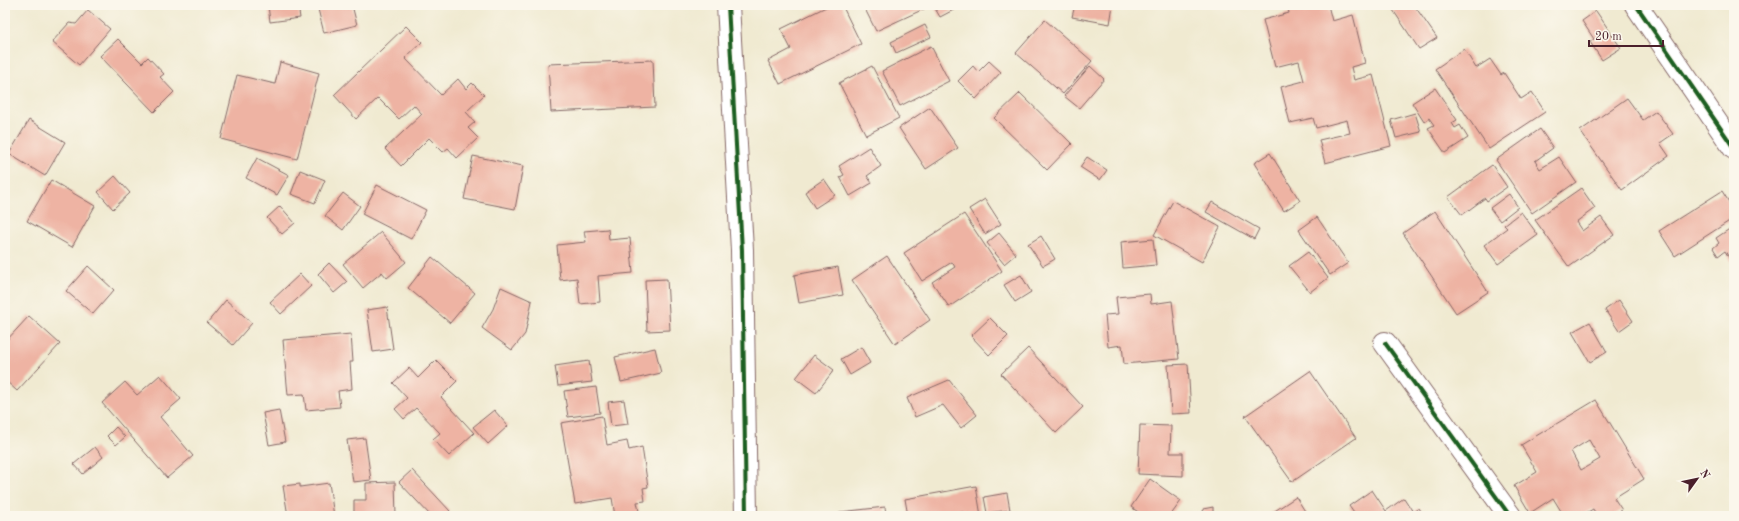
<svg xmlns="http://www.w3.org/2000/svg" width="1739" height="521" viewBox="0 0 1739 521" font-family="'Old Standard TT',serif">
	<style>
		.building { fill: #eeb3a3; fill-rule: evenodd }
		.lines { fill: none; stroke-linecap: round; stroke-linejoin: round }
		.street-casing { stroke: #846665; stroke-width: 24 }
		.secondary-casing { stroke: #846665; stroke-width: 24 }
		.street { stroke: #fff; stroke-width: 22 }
		.secondary { stroke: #fff; stroke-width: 22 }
		.cycleway-casing { stroke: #fbf7ec; stroke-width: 6 }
		.cycleway { stroke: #1b5e20; stroke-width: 4 }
	</style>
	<rect width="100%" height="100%" fill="#fbf7ec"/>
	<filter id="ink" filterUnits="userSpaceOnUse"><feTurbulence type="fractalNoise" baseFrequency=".025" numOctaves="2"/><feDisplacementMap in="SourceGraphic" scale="8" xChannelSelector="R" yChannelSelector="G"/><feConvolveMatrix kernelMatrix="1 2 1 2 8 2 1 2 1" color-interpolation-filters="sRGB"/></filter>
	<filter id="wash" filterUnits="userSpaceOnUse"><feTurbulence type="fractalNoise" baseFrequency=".012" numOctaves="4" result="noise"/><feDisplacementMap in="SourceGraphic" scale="16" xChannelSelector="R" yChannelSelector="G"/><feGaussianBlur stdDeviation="0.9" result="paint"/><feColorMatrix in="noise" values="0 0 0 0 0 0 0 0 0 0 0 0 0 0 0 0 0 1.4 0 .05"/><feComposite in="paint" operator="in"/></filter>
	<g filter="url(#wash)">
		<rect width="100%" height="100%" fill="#f0ead1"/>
		<g id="blocks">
			<g class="building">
				<polygon points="268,5 298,5 300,18 270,22"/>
				<polygon points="317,5 352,5 357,25 324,33"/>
				<polygon points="830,5 842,5 861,44 780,84 768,61 791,49 781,29"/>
				<polygon points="863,5 925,5 926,8 876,31"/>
				<polygon points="933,5 963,5 940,17"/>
				<polygon points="1075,5 1113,5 1110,24 1072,17"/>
				<polygon points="1287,5 1307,5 1308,8 1328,5 1332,21 1353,15 1365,63 1351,67 1354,80 1373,75 1391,146 1325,163 1319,140 1350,133 1347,120 1316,128 1313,118 1290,123 1281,87 1304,81 1299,61 1275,67 1263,20 1289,13"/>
				<polygon points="1394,5 1414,5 1437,38 1419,49 1391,7"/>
				<polygon points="88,10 110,29 79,65 52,42 69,23 76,24"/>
				<polygon points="1596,11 1621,48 1602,60 1590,42 1594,39 1582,21"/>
				<polygon points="1045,20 1092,61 1063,94 1016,53"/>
				<polygon points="925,25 931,37 896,53 891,42"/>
				<polygon points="406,26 422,42 405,58 441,95 458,79 466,89 472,83 484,95 466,112 475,122 468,128 478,138 457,158 448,148 443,152 429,138 401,166 385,149 422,114 414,105 399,119 378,98 356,119 334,95"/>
				<polygon points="118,39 142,63 148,57 164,74 160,77 174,92 154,112 100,56"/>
				<polygon points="931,46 949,81 900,106 882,71"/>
				<polygon points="1464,49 1476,68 1490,59 1501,75 1504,73 1521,99 1532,92 1545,112 1489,149 1435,69"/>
				<polygon points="653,60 655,107 551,112 548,64"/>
				<polygon points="989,61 1001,72 976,99 958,81 973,66 978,72"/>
				<polygon points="280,62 319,73 297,159 221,139 237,75 275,84"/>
				<polygon points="872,66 899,118 866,135 839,83"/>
				<polygon points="1090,66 1104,79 1079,108 1064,96"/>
				<polygon points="1435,88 1457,120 1452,123 1455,128 1460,125 1468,138 1445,153 1428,128 1434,125 1429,118 1424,122 1412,103"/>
				<polygon points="1020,93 1072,144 1047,170 994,118"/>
				<polygon points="1627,98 1643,120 1656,111 1673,134 1660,143 1669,156 1622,190 1580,131"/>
				<polygon points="930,107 958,148 926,169 899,128"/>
				<polygon points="1415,113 1421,132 1396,138 1391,120"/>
				<polygon points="29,120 65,142 45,176 9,154"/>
				<polygon points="1540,129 1553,148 1535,161 1540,169 1559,157 1576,182 1532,213 1496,160"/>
				<polygon points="869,147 881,166 867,176 872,183 850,196 840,177 844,175 839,166"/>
				<polygon points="1270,153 1300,201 1284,211 1254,163"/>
				<polygon points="473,156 523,166 515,209 464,199"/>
				<polygon points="1087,157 1107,170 1100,180 1080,167"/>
				<polygon points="257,158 289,175 277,195 246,178"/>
				<polygon points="1492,165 1507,187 1487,201 1485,198 1462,215 1448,197"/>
				<polygon points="300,170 325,180 315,203 291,194"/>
				<polygon points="115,176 130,193 113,209 98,192"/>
				<polygon points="824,179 835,195 815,208 805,192"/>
				<polygon points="51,180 95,206 72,247 27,221"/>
				<polygon points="377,185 426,210 411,239 362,214"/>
				<polygon points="1581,188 1595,208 1576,222 1582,231 1601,217 1614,235 1569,267 1535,220"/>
				<polygon points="1722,191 1734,210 1734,218 1675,256 1659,231"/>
				<polygon points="343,193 360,206 343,230 325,216"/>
				<polygon points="1509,194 1518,207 1500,221 1490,208"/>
				<polygon points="985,199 1001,224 985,234 969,209"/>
				<polygon points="1173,201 1220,227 1202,262 1154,235"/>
				<polygon points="1212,202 1259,229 1254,239 1206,212"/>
				<polygon points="280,206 295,223 282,234 267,218"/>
				<polygon points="1435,211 1488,292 1456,313 1403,233"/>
				<polygon points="1521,212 1538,235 1498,264 1484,245 1507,228 1504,225"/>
				<polygon points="964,214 1002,271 949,307 932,282 955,267 952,262 922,281 904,253"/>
				<polygon points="1317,217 1348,263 1330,275 1299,230"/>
				<polygon points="1734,226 1734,266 1725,251 1718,256 1713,248 1719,243 1716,238"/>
				<polygon points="608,229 609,240 630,238 633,273 598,276 600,302 580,304 577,278 560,280 557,245 586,242 584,231"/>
				<polygon points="381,232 406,262 387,278 382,272 363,288 343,264"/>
				<polygon points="999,233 1016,254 1004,264 987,243"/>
				<polygon points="1041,236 1055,259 1043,266 1028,244"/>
				<polygon points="1153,239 1156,265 1123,268 1121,242"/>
				<polygon points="1308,252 1328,278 1310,292 1289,266"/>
				<polygon points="887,256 930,320 895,344 852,280"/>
				<polygon points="432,257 475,293 450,323 408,288"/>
				<polygon points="329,263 347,282 334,293 318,274"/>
				<polygon points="88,266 114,290 93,314 66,291"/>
				<polygon points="838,267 843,295 799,303 794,275"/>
				<polygon points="300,274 311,286 281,314 270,302"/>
				<polygon points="1021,275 1031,292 1015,302 1004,285"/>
				<polygon points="667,279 670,330 647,331 645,280"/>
				<polygon points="501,287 532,301 525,334 512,350 482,328 493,309"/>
				<polygon points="1150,294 1151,304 1172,301 1179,359 1124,364 1122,345 1108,347 1105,315 1118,314 1116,297"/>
				<polygon points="226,300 252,323 233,345 207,323"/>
				<polygon points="1619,300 1633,321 1619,331 1605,310"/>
				<polygon points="387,307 393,349 373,352 367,310"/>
				<polygon points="29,316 60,344 17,391 5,380 5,342"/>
				<polygon points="990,318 1008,336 989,355 971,336"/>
				<polygon points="1590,322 1607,352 1590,362 1572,332"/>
				<polygon points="351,334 353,362 350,362 352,389 338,391 340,407 306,410 304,394 288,395 283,340"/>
				<polygon points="861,347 870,363 850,375 841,359"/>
				<polygon points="655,348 661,373 621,382 615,357"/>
				<polygon points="1028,348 1083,407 1056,433 1001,374"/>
				<polygon points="814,355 834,370 816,393 796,378"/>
				<polygon points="436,360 457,381 441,397 474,433 449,456 433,439 440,433 416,408 404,419 395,409 407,398 393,383 409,368 418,378"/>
				<polygon points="589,361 592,382 558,386 555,366"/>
				<polygon points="1188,364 1191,413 1171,414 1168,365"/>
				<polygon points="1310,371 1356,438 1292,482 1245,416"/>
				<polygon points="160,375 181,399 160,417 193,456 167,478 102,403 125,382 137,395"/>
				<polygon points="949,380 977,415 961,428 943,405 915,417 907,398"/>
				<polygon points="596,387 600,413 568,417 564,391"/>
				<polygon points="624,400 628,424 611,426 608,402"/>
				<path d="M 1596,400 L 1644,479 L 1614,498 L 1622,510 L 1612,516 L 1597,516 L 1593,509 L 1581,516 L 1564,516 L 1553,498 L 1530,513 L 1514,486 L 1537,472 L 1521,445 ZM 1589,440 L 1600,459 L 1581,470 L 1571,451 Z"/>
				<polygon points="279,410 285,442 269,445 263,413"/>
				<polygon points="494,410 508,426 488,444 473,427"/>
				<polygon points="602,416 607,445 627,441 629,450 642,447 648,487 643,488 645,501 637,502 640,516 615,516 612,498 575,504 561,423"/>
				<polygon points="1140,425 1171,426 1170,453 1183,453 1183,476 1138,474"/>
				<polygon points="116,427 125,437 116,445 107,436"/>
				<polygon points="365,438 371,480 353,482 347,440"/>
				<polygon points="95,447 103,457 83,474 74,464"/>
				<polygon points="412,470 450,511 445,516 431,516 399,482"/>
				<polygon points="1150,479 1181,501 1170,516 1144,516 1131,507"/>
				<polygon points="395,482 396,516 354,516 354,500 366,500 366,483"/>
				<polygon points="329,483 334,516 288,516 283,486 300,484 300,487"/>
				<polygon points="976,486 981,516 964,516 963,512 940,516 908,516 905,499"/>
				<polygon points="1372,490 1386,511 1404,498 1413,512 1419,508 1424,516 1356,516 1349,506"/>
				<polygon points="1007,493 1010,510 987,513 984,497"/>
				<polygon points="1296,497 1308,516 1267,516"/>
				<polygon points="885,507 886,516 841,516 840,512"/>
				<polygon points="1213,507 1213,516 1204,516 1203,509"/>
			</g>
		</g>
	</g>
	<g filter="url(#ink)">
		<use href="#blocks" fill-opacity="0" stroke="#846665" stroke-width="1"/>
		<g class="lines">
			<defs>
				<g id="street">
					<polyline points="1636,5 1734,148"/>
					<polyline points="1385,343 1510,516"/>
				</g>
				<polyline id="secondary" points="728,5 742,250 746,516"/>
			</defs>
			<use href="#street" class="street-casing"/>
			<use href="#secondary" class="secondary-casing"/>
			<use href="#street" class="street"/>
			<use href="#secondary" class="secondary"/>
			<defs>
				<g id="cycleway">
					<polyline points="728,5 742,250 746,516"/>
					<polyline points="1636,5 1734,148"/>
					<polyline points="1385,343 1510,516"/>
				</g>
			</defs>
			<use href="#cycleway" class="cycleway-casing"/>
			<use href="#cycleway" class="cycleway"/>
		</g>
	</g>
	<rect width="1739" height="521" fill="none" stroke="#fbf7ec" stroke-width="20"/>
	<g transform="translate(1697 479) rotate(57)" stroke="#fbf7ec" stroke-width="3" paint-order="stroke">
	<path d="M0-3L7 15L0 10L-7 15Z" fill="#4a1f2b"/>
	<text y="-6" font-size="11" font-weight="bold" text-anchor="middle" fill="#4a1f2b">N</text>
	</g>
	<path d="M1589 40v6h74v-6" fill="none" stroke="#4a1f2b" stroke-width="2"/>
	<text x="1595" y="40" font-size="12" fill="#4a1f2b" stroke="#fbf7ec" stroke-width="3" paint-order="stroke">20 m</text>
</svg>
